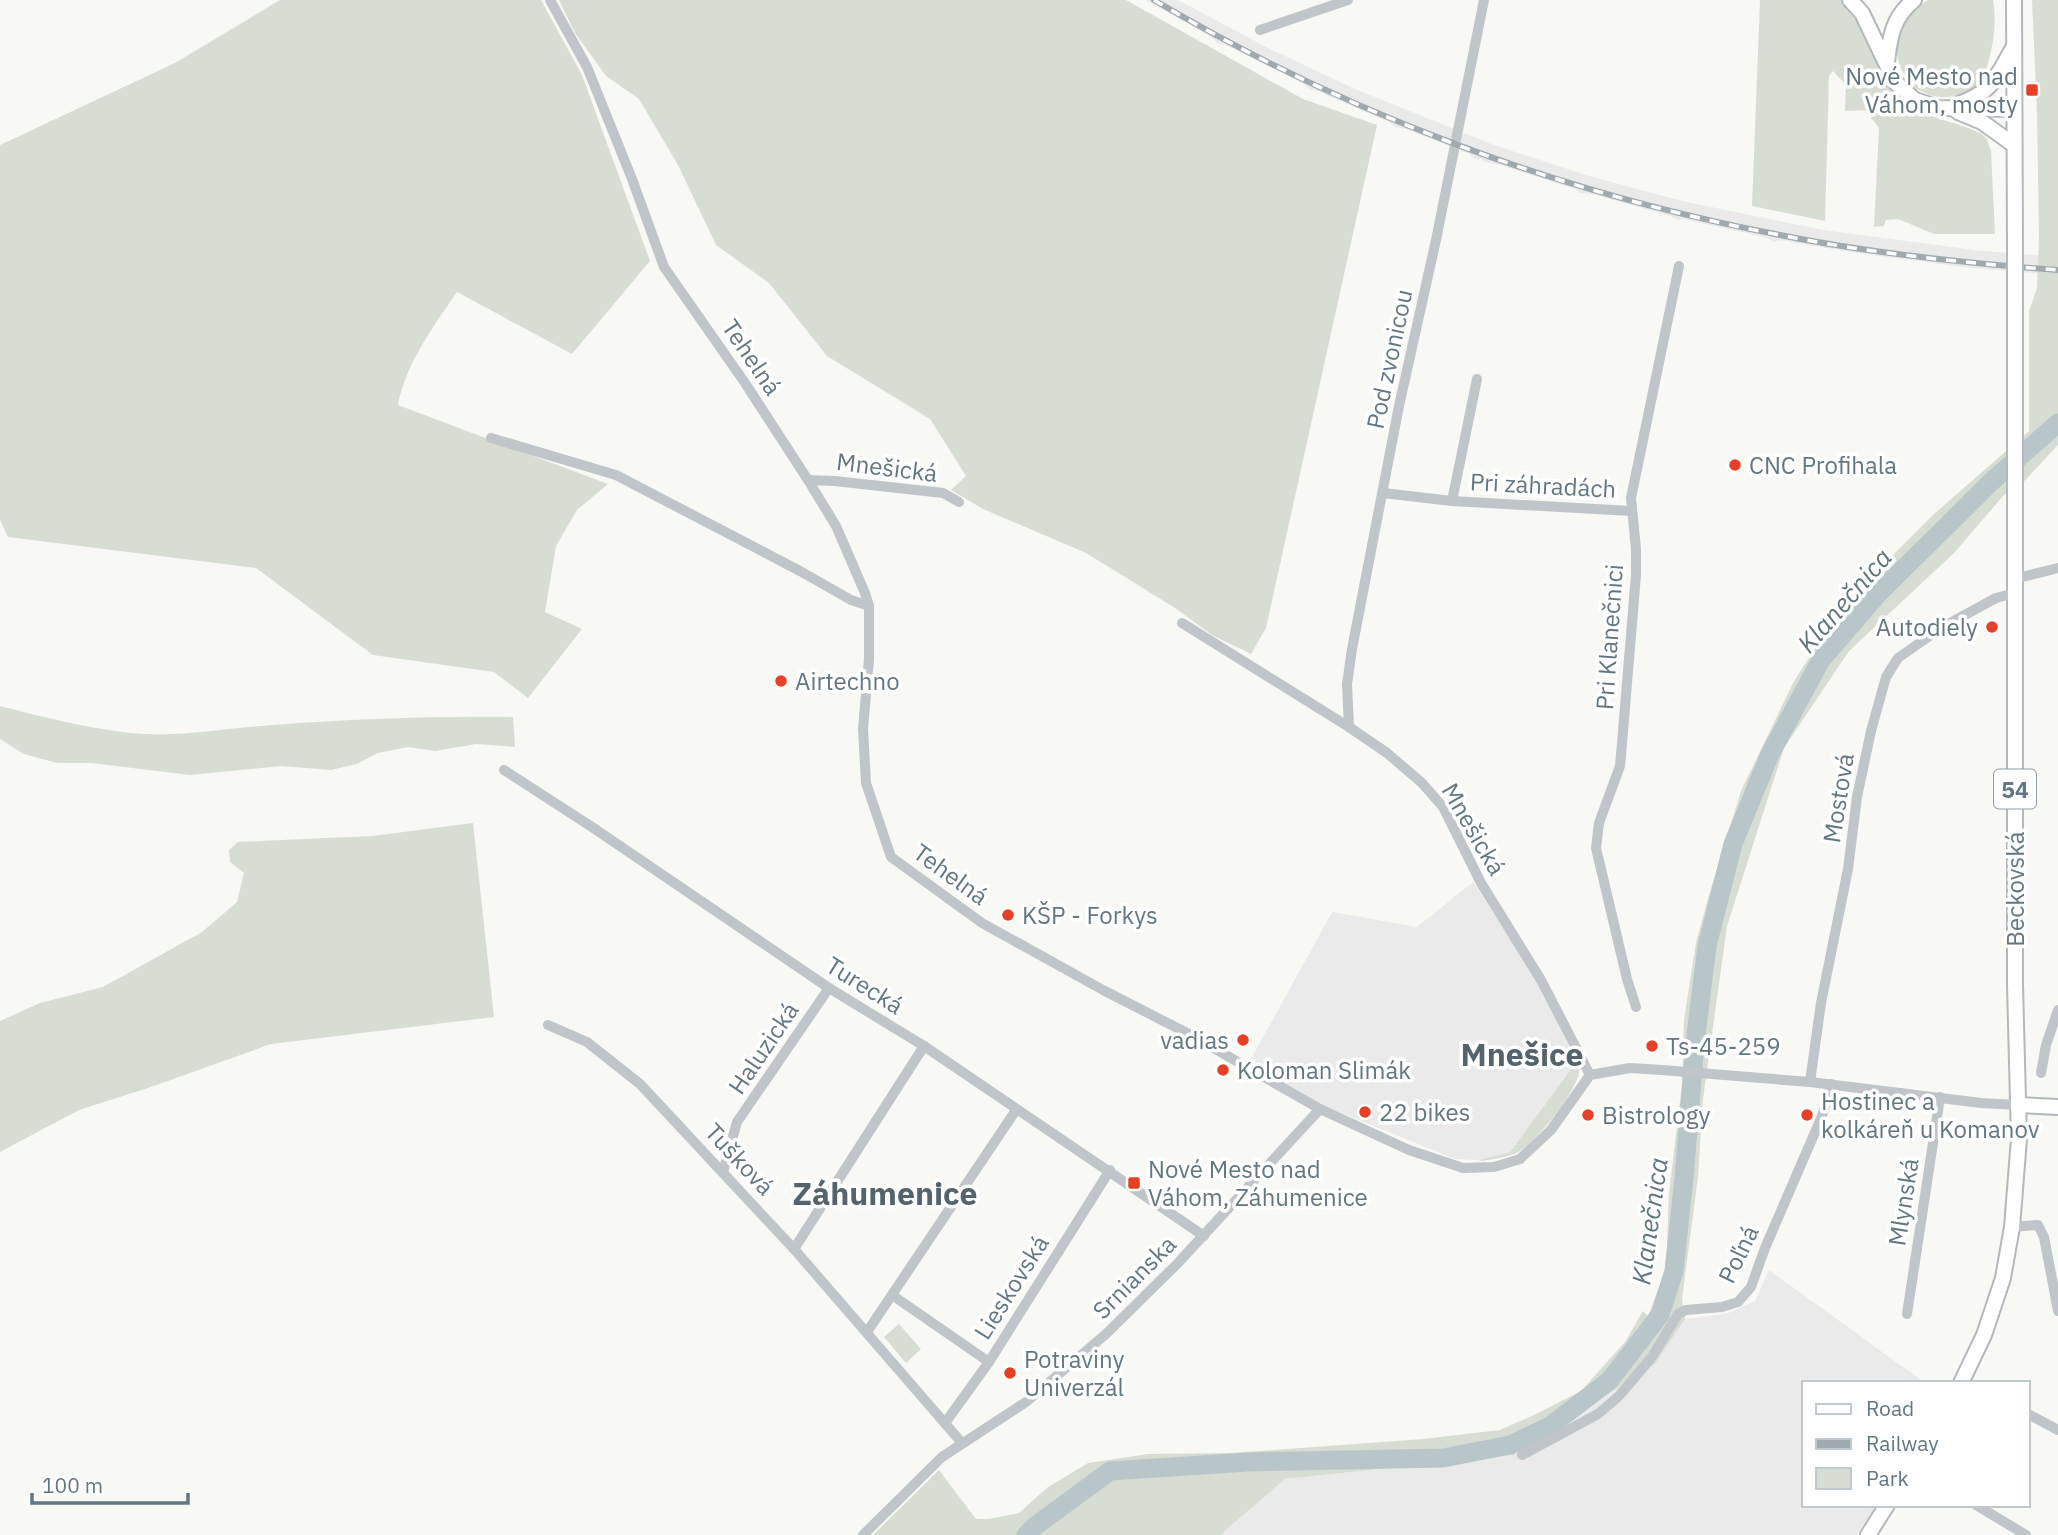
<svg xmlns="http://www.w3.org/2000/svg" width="2058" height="1535" viewBox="0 0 2058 1535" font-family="'IBM Plex Sans',sans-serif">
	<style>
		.built { fill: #e9eae9 }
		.green { fill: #d8ddd4 }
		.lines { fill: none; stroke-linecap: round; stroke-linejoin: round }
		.river { stroke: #b8c6c9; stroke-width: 19 }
		.major-casing { stroke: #b2b9bc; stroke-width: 18 }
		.minor { stroke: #bfc5c8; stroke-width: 10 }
		.major { stroke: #fff; stroke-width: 14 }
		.rail-casing { stroke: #a0a9ae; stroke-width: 6 }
		.rail { stroke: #fff; stroke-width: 3.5; stroke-dasharray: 10; stroke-linecap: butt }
		.major-bridge-casing { stroke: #b2b9bc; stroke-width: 18; stroke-linecap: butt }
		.major-bridge { stroke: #fff; stroke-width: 14 }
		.poi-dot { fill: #e74026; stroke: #fff; stroke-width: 2.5 }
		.labels { text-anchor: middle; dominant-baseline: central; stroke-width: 7; stroke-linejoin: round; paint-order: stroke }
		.shield { fill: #fff; stroke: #91a0a7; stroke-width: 2 }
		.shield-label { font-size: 23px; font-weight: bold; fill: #627781 }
		.poi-label { font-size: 24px; fill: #627781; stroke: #fff; text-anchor: start }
		.street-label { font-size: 24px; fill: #627781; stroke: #fff }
		.water-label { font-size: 26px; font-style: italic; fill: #5e767c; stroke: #fff }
		.district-label { font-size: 32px; font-weight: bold; fill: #55646c; stroke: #fff }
	</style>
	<rect width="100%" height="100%" fill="#f8f8f5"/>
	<g class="built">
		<polygon points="1146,0 1178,0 1270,49 1355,89 1494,145 1589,176 1682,201 1823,230 1974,250 2058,257 2058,275 1972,268 1864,254 1778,240 1775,242 1767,238 1684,219 1678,220 1670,216 1592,194 1580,193 1575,189 1497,164 1485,162 1480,158 1479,160 1471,157 1471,155 1467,153 1406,129 1395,127 1389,122 1315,90 1311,90 1302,83 1226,45 1216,43 1213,38"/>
		<polygon points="1473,882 1534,975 1575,1059 1574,1065 1510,1152 1479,1160 1455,1159 1322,1105 1250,1061 1332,912 1417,927"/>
		<polygon points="1769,1270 1925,1383 1804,1383 1804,1505 1876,1505 1857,1535 1220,1535 1285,1479 1513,1455 1655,1364 1685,1319 1726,1314 1755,1301"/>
	</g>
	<g class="green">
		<path d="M 280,0 L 541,0 L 582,75 L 650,261 L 572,354 L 457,292 C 433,327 406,363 398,405 L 608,484 L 577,510 L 556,546 L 545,612 L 582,629 L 528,698 L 494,672 L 373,655 L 256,568 L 8,537 L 0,520 L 0,145 L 175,63 Z"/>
		<polygon points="559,0 1126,0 1303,99 1377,125 1266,628 1251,654 1212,635 1175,608 1086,553 983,509 951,490 966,476 930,419 827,356 769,283 716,245 678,165 639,99 606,76 575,33"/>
		<path d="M 1760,0 L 1847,0 L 1852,5 C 1864,32 1885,93 1911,107 C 1933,120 1959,122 1982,134 L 1987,139 L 1991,151 L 1995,234 L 1934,234 L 1898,219 L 1886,220 L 1884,226 L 1874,227 L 1879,128 L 1865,110 L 1845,111 L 1846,85 L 1833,71 L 1829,76 L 1825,221 L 1752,206 Z"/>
		<path d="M 1928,0 L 1993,0 C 1998,30 1991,57 1981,85 C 1970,90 1957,97 1944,97 C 1909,97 1890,62 1898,30 C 1902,16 1917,7 1928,0 Z"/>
		<polygon points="2032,0 2058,0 2058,445 2017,489 2004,495 1954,553 1849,651 1784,748 1727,926 1703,1099 1698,1177 1682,1299 1685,1319 1655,1364 1513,1455 1285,1479 1220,1535 873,1535 939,1470 976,1519 989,1519 1019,1513 1048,1487 1088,1463 1148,1454 1231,1453 1423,1439 1500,1430 1534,1415 1581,1391 1625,1342 1643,1311 1648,1316 1666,1270 1669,1194 1682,1084 1684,1020 1696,943 1708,898 1741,791 1793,683 1833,620 1873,575 1934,514 2029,431 2029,311 2037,288 2039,238 2037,113"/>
		<path d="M 0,706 C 42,717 87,728 130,733 C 178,738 226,728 273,725 C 353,719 433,716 513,717 L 515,747 L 476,744 L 435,751 L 408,747 L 378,753 L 357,764 L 331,770 L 281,766 L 190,775 L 91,763 L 57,763 L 24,754 L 0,739 Z"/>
		<polygon points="473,823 494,1017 271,1044 151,1087 79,1110 0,1152 0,1021 40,1003 103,987 202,932 237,902 244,873 230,862 229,850 238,842 372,836"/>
		<path d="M 1575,1059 L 1579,1062 C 1579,1066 1579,1069 1579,1073 C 1574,1095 1535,1145 1514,1154 C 1504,1158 1492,1159 1482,1161 L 1479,1160 L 1510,1152 L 1574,1065 Z"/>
		<polygon points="899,1324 921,1349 906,1363 884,1337"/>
	</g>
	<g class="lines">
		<polyline class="river" points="1026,1535 1034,1527 1110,1471 1248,1462 1443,1458 1510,1445 1550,1426 1609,1381 1660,1315 1674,1271 1684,1178 1695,1043 1707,946 1733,844 1770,754 1821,660 1877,595 1991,482 2058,423"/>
		<defs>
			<g id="major">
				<polyline points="1850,0 1862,13 1895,82 1915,100 1939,108 2014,109"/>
				<polyline points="2014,0 2015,243"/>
				<path d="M 1887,62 C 1890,36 1893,17 1914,0"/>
				<path d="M 1956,105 C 1993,92 1995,79 2013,48"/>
				<polyline points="1958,112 1982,122 2014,145"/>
				<polyline points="2018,1105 2058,1107"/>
				<polyline points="1961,1383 1984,1335 2003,1278 2012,1227 2019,1139 2015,985 2015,281"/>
				<polyline points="1868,1535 1887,1505"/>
			</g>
		</defs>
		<use href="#major" class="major-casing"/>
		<g class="minor">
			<polyline points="550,0 587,67 632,179 664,267 745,383 808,480 836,526 865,593 869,606 869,659 863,729 866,783 891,857 982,923 1103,990 1189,1034 1320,1109 1409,1150 1463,1168 1494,1167 1520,1159 1551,1130 1590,1075 1630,1068 1662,1070 1810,1082 1981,1103 2018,1105"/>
			<polyline points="1260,30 1348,0"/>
			<polyline points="491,438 616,475 800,571 851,600 869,606"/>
			<polyline points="808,480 835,481 943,493 959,502"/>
			<polyline points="1383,493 1452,501 1631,511"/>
			<polyline points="1452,501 1477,379"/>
			<polyline points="2014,579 2058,568"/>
			<polyline points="1182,623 1349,727 1387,753 1422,783 1443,807 1481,883 1541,980 1590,1075"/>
			<polyline points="1349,727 1347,684 1352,649 1399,406 1436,240 1484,0"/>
			<polyline points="504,770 592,827 829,988 924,1046 1204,1236"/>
			<polyline points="1636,1007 1627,979 1596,848 1599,823 1620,766 1622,743 1636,575 1636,549 1631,498 1679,266"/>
			<polyline points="548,1025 587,1042 640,1084 794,1249 962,1443"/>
			<polyline points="2041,1073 2046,1045 2058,1010"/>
			<polyline points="1810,1082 1821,1003 1848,869 1857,797 1871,731 1886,677 1898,658 1941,628 1996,598 2015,593"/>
			<polyline points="723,1172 737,1122 829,988"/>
			<polyline points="2012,1227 2038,1225 2044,1237 2058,1311"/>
			<polyline points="794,1249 924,1046"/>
			<polyline points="892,1295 989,1362"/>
			<polyline points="1907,1314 1940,1097"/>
			<polyline points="867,1332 1016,1110"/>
			<polyline points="2028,1414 2058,1430"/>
			<polyline points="945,1423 989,1362 1110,1170"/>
			<polyline points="1522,1455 1598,1414 1619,1396 1652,1357 1678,1314 1686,1310 1722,1307 1738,1302 1751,1287 1765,1248 1822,1116 1831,1084"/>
			<polyline points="1976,1505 2026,1535"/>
			<polyline points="863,1535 942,1457 1026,1402 1106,1334 1177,1264 1320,1109"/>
		</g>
		<use href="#major" class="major"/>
		<defs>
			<path id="rail" d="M 1154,0 C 1345,113 1556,192 1775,234 C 1868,253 1963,263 2058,270"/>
		</defs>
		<use href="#rail" class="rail-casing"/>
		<use href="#rail" class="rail"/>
		<defs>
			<polyline id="major-bridge" points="2015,243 2015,281"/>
		</defs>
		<use href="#major-bridge" class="major-bridge-casing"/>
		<use href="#major-bridge" class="major-bridge"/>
	</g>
	<g class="poi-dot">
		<rect x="2025" y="83" width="14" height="14" rx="3.5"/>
		<circle cx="1735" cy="465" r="7"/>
		<circle cx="1992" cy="627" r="7"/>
		<circle cx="781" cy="681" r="7"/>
		<circle cx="1008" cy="915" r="7"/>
		<circle cx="1243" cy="1040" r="7"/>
		<circle cx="1652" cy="1046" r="7"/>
		<circle cx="1223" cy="1070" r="7"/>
		<circle cx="1365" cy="1112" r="7"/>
		<circle cx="1588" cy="1115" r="7"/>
		<circle cx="1807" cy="1115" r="7"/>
		<rect x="1127" y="1176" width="14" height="14" rx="3.5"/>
		<circle cx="1010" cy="1373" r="7"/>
	</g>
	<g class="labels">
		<rect class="shield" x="1994" y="769.5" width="42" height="39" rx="5"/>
		<g class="shield-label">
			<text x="2015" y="789">54</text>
		</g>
		<g class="poi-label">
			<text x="2018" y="76" text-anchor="end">Nové Mesto nad<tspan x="2018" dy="28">Váhom, mosty</tspan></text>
			<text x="1749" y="465">CNC Profihala</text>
			<text x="1978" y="627" text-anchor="end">Autodiely</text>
			<text x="795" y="681">Airtechno</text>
			<text x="1022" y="915">KŠP - Forkys</text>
			<text x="1229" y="1040" text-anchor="end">vadias</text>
			<text x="1666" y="1046">Ts-45-259</text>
			<text x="1237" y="1070">Koloman Slimák</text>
			<text x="1821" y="1101">Hostinec a<tspan x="1821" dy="28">kolkáreň u Komanov</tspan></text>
			<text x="1379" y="1112">22 bikes</text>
			<text x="1602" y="1115">Bistrology</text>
			<text x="1148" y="1169">Nové Mesto nad<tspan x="1148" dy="28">Váhom, Záhumenice</tspan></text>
			<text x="1024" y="1359">Potraviny<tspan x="1024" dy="28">Univerzál</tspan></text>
		</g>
		<g class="street-label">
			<text transform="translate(752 357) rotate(56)">Tehelná</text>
			<text transform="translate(1389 359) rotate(-78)">Pod zvonicou</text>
			<text transform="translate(887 467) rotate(7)">Mnešická</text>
			<text transform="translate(1543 485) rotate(3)">Pri záhradách</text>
			<text transform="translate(1609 637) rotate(-86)">Pri Klanečnici</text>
			<text transform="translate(1838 798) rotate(-81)">Mostová</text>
			<text transform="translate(1474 829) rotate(60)">Mnešická</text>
			<text transform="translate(951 874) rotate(36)">Tehelná</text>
			<text transform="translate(2015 889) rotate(-90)">Beckovská</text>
			<text transform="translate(865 985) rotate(32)">Turecká</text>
			<text transform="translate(763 1048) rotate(-56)">Haluzická</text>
			<text transform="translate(740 1159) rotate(47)">Tušková</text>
			<text transform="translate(1903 1202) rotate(-81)">Mlynská</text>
			<text transform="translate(1738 1254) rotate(-64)">Poľná</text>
			<text transform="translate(1134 1277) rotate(-45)">Srnianska</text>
			<text transform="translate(1011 1287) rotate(-58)">Lieskovská</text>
		</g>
		<g class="water-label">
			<text transform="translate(1844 600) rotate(-49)">Klanečnica</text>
			<text transform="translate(1649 1221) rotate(-82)">Klanečnica</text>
		</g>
		<g class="district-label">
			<text x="1522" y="1054">Mnešice</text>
			<text x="885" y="1193">Záhumenice</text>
		</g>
	</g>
	<rect x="1802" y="1381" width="228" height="126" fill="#ffffff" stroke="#c0c9cd" stroke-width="2"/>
	<rect x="1816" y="1404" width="35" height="10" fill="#ffffff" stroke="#c0c9cd" stroke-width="2"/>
	<text x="1866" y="1416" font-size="21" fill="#627781">Road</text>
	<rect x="1816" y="1439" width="35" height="10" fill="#a0a9ae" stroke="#c0c9cd" stroke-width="2"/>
	<text x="1866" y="1451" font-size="21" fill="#627781">Railway</text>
	<rect x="1816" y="1468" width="35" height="21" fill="#d8ddd4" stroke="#c0c9cd" stroke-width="2"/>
	<text x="1866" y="1486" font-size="21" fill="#627781">Park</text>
	<path d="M32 1493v10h156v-10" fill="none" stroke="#627781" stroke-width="3.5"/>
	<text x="42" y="1493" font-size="21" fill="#627781" stroke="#ffffff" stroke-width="5" paint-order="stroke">100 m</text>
</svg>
